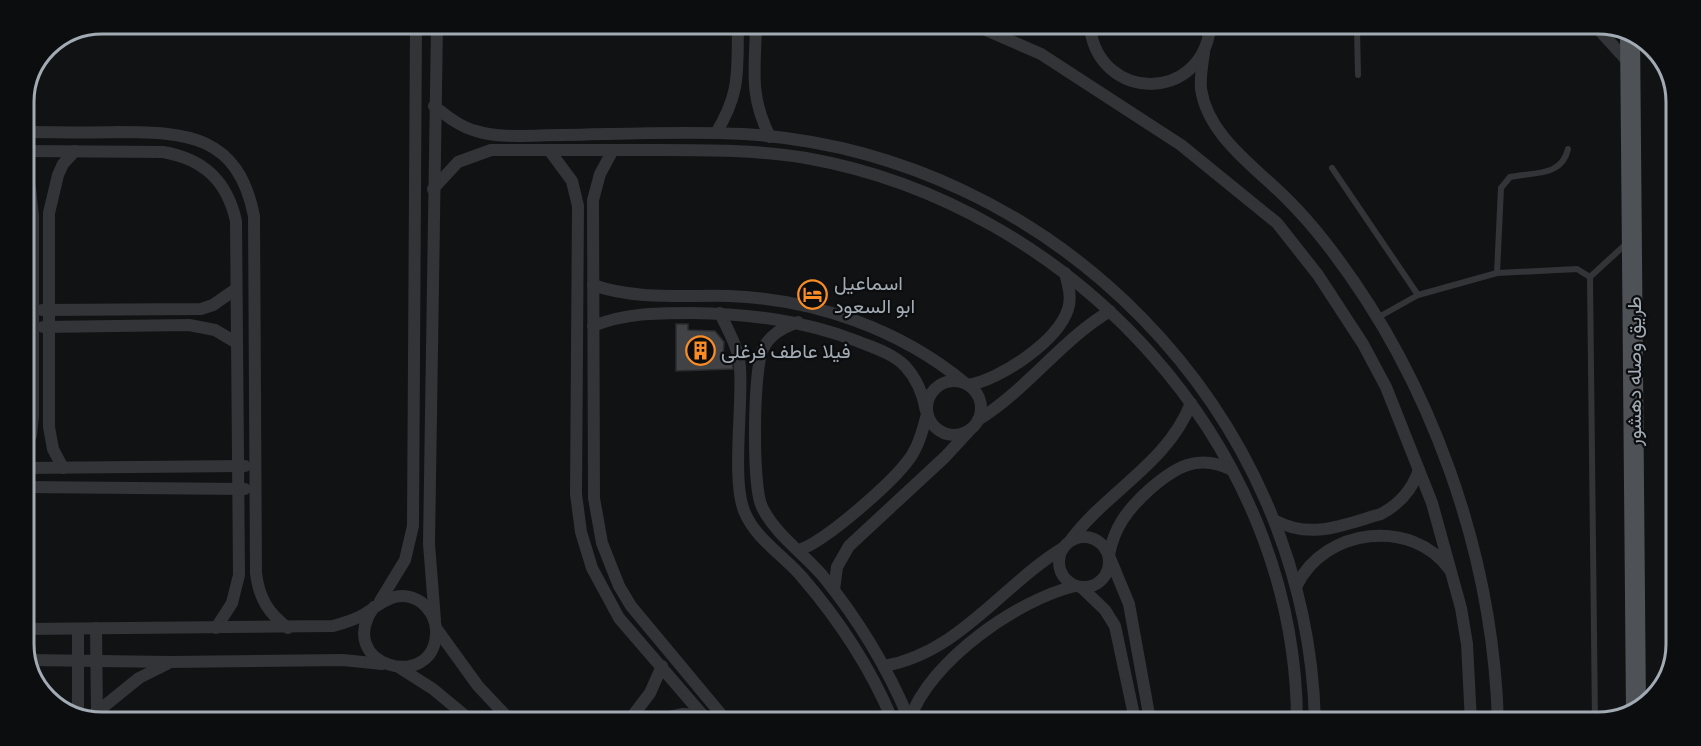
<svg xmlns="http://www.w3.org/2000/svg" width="1701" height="746" viewBox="0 0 1701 746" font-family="'Exo 2',Vazirmatn,sans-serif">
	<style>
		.building { fill: #404246; stroke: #2b2c2f; stroke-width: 1.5 }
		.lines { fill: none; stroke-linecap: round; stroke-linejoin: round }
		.service { stroke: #323438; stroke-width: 6 }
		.minor { stroke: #323438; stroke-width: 12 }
		.primary { stroke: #4e5257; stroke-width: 20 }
		.labels { text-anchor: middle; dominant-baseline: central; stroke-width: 4.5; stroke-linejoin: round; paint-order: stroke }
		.poi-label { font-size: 20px; fill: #a2abb4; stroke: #0c0d0e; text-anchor: start }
		.street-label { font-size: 20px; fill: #a2abb4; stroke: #0c0d0e }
		.rim { fill: none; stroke: #a2abb4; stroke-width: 3 }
	</style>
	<rect width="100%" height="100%" fill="#111213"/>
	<polygon class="building" points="676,324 688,324 688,330 715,331 724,342 723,357 732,358 733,369 676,371"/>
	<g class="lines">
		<g class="service">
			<polyline points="1357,29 1358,75"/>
			<polyline points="1332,168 1418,295 1497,273 1577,269 1590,277 1595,722"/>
			<path d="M 1497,273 L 1501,188 L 1510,177 C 1533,172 1562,177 1568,149"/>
			<polyline points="1590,277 1627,243"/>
			<polyline points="1377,318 1418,295"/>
		</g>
		<g class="minor">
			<path d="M 756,26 C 755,71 749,95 770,137"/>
			<polyline points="979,27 1041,54 1181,145 1277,223 1318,275 1363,344 1386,387 1432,503 1461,608 1467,644 1471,722"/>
			<path d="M 1090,28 C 1100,102 1201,103 1210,28"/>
			<polyline points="1599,30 1630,64"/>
			<path d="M 1204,53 C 1202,65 1200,77 1201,89 C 1208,137 1258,169 1289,201 C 1302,214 1314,228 1325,242 C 1430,376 1493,552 1498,722"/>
			<path d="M 434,106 C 447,116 460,127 476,131 C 502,139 533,135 561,135 C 622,134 683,131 744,134 C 1053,153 1307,411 1315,721"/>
			<path d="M 24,132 C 55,132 86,133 117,132 C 187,132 238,135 254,216 L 256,573 C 259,598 268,613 288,628"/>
			<path d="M 716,133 C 741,92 737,72 738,26"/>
			<polyline points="549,150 572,181 578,206 576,494 581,532 592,568 619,618 706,719"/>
			<polyline points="613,150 600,174 593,200 594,498 602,543 619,586 631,606 725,719"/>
			<path d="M 24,151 L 163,152 C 204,159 227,181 236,221 L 239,575 L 232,603 L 216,628"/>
			<polyline points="24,174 30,188 33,216 33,416 31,435 24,455"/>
			<path d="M 433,189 L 458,162 L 491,150 C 547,150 604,150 660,150 C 709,150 758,150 806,158 C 1073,205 1296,446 1297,721"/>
			<path d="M 593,285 C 635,300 685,295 729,296 C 814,299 900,329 965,383"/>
			<polyline points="42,310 201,309 213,305 236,289"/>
			<path d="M 720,313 C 728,331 739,348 740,368 C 743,405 731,483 745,513 C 756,539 784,556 802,577 C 839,620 870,667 892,719"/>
			<path d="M 798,322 C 783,328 770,334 763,349 C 753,368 752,487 762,507 C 775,534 803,553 822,575 C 858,619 887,667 909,719"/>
			<path d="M 593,326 C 626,313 656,313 691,313 C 750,314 802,320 857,341 C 874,348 892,353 905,366 C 917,379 923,394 926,411"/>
			<polyline points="43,327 189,325 215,330 237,343"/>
			<circle cx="954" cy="408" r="27"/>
			<path d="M 968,385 C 1000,380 1058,341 1068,309 C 1072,297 1068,285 1065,273"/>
			<path d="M 978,420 C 1028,389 1061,340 1110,311"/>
			<polyline points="24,468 245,466"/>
			<polyline points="63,468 53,449 49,427 49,213 58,175 63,164 75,151"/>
			<polyline points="24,487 245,489"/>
			<path d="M 1276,521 C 1312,540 1345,524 1381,514 C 1400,504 1412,490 1419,470"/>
			<circle cx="1084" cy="562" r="25"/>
			<path d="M 1070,541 C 1107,491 1168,463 1191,403"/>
			<path d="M 799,550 C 826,541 893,482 910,458 C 919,445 923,429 927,414"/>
			<path d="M 1109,555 C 1114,527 1128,509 1149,490 C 1175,467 1198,453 1232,470"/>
			<polyline points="1110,558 1129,604 1150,720"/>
			<path d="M 1297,585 C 1325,528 1412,517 1450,570"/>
			<polyline points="1081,587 1105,610 1115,626 1135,720"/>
			<polyline points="834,590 837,567 849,546 945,457 969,431"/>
			<polyline points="380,601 405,560 413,526 416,25"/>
			<polyline points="435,620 429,544 437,25"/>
			<polyline points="96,628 97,715"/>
			<polyline points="436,628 478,686 508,718"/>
			<path d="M 24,629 L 333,626 C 344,623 354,620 363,615 C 382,603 398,587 421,602 C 431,610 437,622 436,634 C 433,693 333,665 374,607"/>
			<polyline points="78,629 78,716"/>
			<polyline points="28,660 171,662 343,660 382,664"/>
			<path d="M 884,666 C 959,653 1002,585 1063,548"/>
			<polyline points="400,668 433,689 468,718"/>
			<polyline points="37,682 61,708"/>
			<polyline points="97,712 139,678 167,664"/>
			<polyline points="631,718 650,693 662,666"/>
			<polyline points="663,718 682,714 703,715"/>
			<path d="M 910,719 C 930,661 1017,600 1075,586"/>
		</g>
		<polyline class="primary" points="1630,31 1636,711"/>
	</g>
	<defs>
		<symbol id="hotel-ring" viewBox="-11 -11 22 22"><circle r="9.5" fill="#0c0d0e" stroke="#f98c24" stroke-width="1.5"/><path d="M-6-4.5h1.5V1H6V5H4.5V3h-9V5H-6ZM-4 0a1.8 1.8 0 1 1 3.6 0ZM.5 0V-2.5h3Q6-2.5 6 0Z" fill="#f98c24"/></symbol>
		<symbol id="building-ring" viewBox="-11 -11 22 22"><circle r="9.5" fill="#0c0d0e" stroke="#f98c24" stroke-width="1.5"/><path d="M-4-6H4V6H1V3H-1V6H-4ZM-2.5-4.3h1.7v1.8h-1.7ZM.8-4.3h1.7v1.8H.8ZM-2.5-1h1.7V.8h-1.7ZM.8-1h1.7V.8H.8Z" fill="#f98c24"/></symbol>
	</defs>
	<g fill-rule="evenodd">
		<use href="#hotel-ring" x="796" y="278" width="33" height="33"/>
		<use href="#building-ring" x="684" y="334" width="33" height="33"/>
	</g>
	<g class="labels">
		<g class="poi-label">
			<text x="834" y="282">اسماعيل<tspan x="834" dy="23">ابو السعود</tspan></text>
			<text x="721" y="350">فيلا عاطف فرغلى</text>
		</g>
		<g class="street-label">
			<text transform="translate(1633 371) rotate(-90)">طريق وصله دهشور</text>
		</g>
	</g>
	<path d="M0 0H1701V746H0ZM102 34H1598A68 68 0 0 1 1666 102V644A68 68 0 0 1 1598 712H102A68 68 0 0 1 34 644V102A68 68 0 0 1 102 34Z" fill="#0c0d0e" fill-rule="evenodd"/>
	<path class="rim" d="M102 34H1598A68 68 0 0 1 1666 102V644A68 68 0 0 1 1598 712H102A68 68 0 0 1 34 644V102A68 68 0 0 1 102 34Z"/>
</svg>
